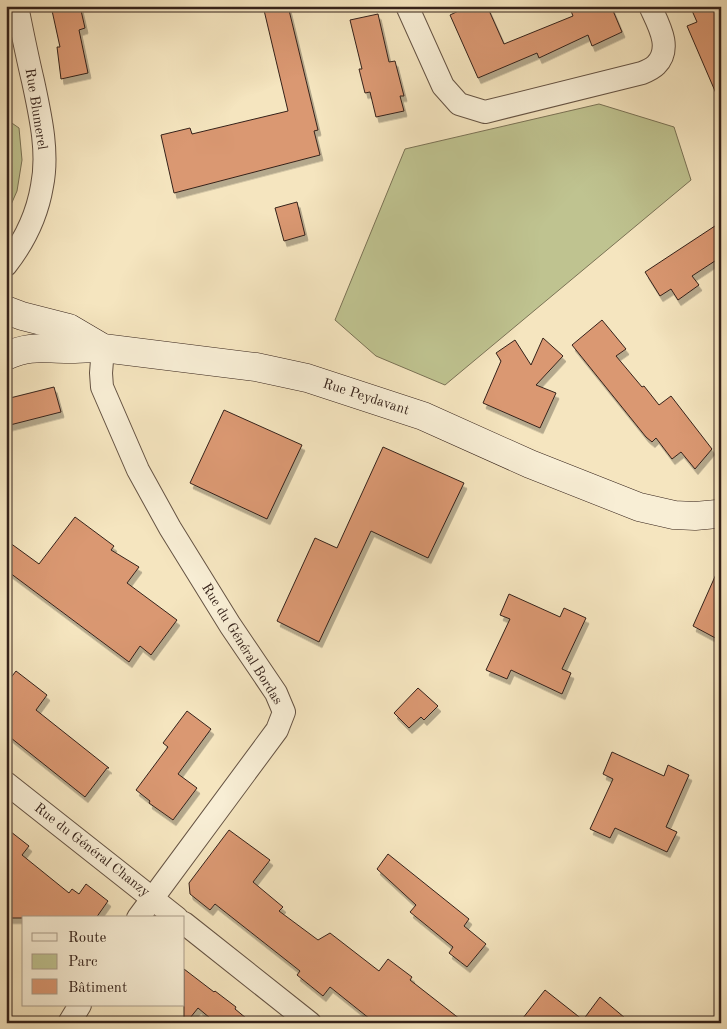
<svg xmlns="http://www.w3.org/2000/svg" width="727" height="1029" viewBox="0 0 727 1029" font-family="'Old Standard TT',serif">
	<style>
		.green { fill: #bfc390; stroke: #7a7255 }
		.building { fill: #da9872; stroke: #35221a; filter: url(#shadow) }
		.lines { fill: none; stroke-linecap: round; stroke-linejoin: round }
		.street-casing { stroke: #655343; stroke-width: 24 }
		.secondary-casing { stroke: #35221a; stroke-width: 29 }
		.street { stroke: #f8eed5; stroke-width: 22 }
		.secondary { stroke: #f8eed5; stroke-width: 28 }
		.labels { text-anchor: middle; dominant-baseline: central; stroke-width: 4.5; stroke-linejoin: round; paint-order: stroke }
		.street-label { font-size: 14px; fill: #35221a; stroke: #f8eed5 }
	</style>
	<defs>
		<filter id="shadow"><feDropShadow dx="3" dy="5.5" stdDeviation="0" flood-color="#0004"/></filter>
	</defs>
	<rect width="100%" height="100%" fill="#f5e5bf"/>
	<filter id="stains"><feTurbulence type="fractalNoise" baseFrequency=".004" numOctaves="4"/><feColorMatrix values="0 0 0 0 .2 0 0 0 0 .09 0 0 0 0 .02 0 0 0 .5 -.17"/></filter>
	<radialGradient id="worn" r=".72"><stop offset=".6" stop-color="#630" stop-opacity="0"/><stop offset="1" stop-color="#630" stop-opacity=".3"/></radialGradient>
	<g class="green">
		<polygon points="599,104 674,127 691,180 445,385 376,356 335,320 405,149"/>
		<polygon points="6,119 19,128 22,160 17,191 6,216"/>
	</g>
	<g class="building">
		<polygon points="51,6 80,6 85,28 79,30 88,73 61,79 57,47 60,47"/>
		<polygon points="263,6 288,6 318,130 314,131 320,155 174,193 161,135 190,128 192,134 288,111"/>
		<polygon points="469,6 487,6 504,44 573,16 569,6 611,6 622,32 592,46 588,35 539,58 537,53 478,78 450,15"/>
		<polygon points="690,6 721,6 721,105 687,26 697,22"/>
		<polygon points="378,14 389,62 395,61 404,96 400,96 404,111 376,117 370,92 365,93 359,69 362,69 350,20"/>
		<polygon points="297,202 305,235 284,241 275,208"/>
		<polygon points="721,222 721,257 692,276 699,285 678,300 671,289 660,296 645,272"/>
		<polygon points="602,320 626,349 616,356 642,387 644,386 659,405 671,396 712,449 695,469 681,452 672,459 656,438 652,442 646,437 572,345"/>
		<polygon points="543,338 563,356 536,385 556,393 540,428 483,403 501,361 496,353 515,340 531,365"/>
		<polygon points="54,387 61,412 6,426 6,399"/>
		<polygon points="224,410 302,445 267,519 190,483"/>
		<polygon points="383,447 464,483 428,558 371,531 319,642 277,621 315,538 337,548"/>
		<polygon points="75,517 114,546 111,550 139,567 127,583 177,620 151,655 140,646 129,662 6,570 6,540 39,564"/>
		<polygon points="721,563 721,641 693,626"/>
		<polygon points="509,594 560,617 564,608 586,618 562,669 571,673 562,694 511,670 507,679 486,670 510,619 500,615"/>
		<polygon points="16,671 47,695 36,710 109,768 107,768 85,797 6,734 6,684"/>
		<polygon points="418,688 438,706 424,720 421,717 409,728 394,713"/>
		<polygon points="187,711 211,729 178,774 197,788 173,820 149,803 150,801 136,790 168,747 163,743"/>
		<polygon points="612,752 664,776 668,765 689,775 666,827 677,832 667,852 615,828 610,838 590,829 613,779 603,774"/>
		<polygon points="6,828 29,846 22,855 69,893 72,889 79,894 86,884 108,901 96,918 6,918"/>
		<polygon points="229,830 270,860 253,882 283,907 279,911 318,940 330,933 379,971 388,959 412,977 410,980 465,1023 375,1023 330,987 323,996 297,975 300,971 215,904 210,910 190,894 189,883"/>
		<polygon points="388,854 469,919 464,926 486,944 467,967 449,953 453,947 410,912 416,905 377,869"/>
		<polygon points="184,969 214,992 215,991 236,1007 235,1009 252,1023 216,1023 198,1008 186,1023 184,1023"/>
		<polygon points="545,990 583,1020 600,997 631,1023 519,1023"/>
	</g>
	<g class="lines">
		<defs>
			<g id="street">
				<path d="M 407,6 L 443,86 L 459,104 L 485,112 L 642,73 C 647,71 652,69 656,65 C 673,48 658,24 650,6"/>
				<path d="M 6,265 C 24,242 37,216 42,186 C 49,152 40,114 33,81 C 27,56 22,31 17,6"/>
				<polyline points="103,348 101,373 102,387 138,470 170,528 230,625 276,693 284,712 277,730 138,918"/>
				<polyline points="6,783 177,918"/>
				<polyline points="184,923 310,1023"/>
				<polyline points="69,1023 80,1005"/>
			</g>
			<g id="secondary">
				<polyline points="6,310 22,316 69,328 103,348 256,367 307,378 423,416 530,464 639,507 674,515 695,516 717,514"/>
				<path d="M 6,356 C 31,345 42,349 68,349 C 79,349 91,348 103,348"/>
			</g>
		</defs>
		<use href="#street" class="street-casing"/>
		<use href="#secondary" class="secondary-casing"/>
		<use href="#street" class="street"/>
		<use href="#secondary" class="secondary"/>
	</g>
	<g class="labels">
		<g class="street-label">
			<text transform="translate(36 109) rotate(81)">Rue Blumerel</text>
			<text transform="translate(366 397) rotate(18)">Rue Peydavant</text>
			<text transform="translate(242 644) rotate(58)">Rue du Général Bordas</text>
			<text transform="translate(92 850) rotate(38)">Rue du Général Chanzy</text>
		</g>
	</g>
	<rect width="727" height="1029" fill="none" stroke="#f5e5bf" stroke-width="25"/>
	<rect x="8" y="8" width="712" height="1014" fill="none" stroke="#35221a" stroke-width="2.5"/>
	<rect x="12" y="12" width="702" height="1004" fill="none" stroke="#35221a"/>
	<rect x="22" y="916" width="162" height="90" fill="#f8eed5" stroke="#aa9c8a"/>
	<rect x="32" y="933" width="25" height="8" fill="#f8eed5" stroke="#aa9c8a"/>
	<text x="68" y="942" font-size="15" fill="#35221a">Route</text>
	<rect x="32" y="954" width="25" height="15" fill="#bfc390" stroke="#aa9c8a"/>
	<text x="68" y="966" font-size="15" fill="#35221a">Parc</text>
	<rect x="32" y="979" width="25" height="15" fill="#da9872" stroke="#aa9c8a"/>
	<text x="68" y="992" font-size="15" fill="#35221a">Bâtiment</text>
	<rect width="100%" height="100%" filter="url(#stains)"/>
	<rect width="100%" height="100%" fill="url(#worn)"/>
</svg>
